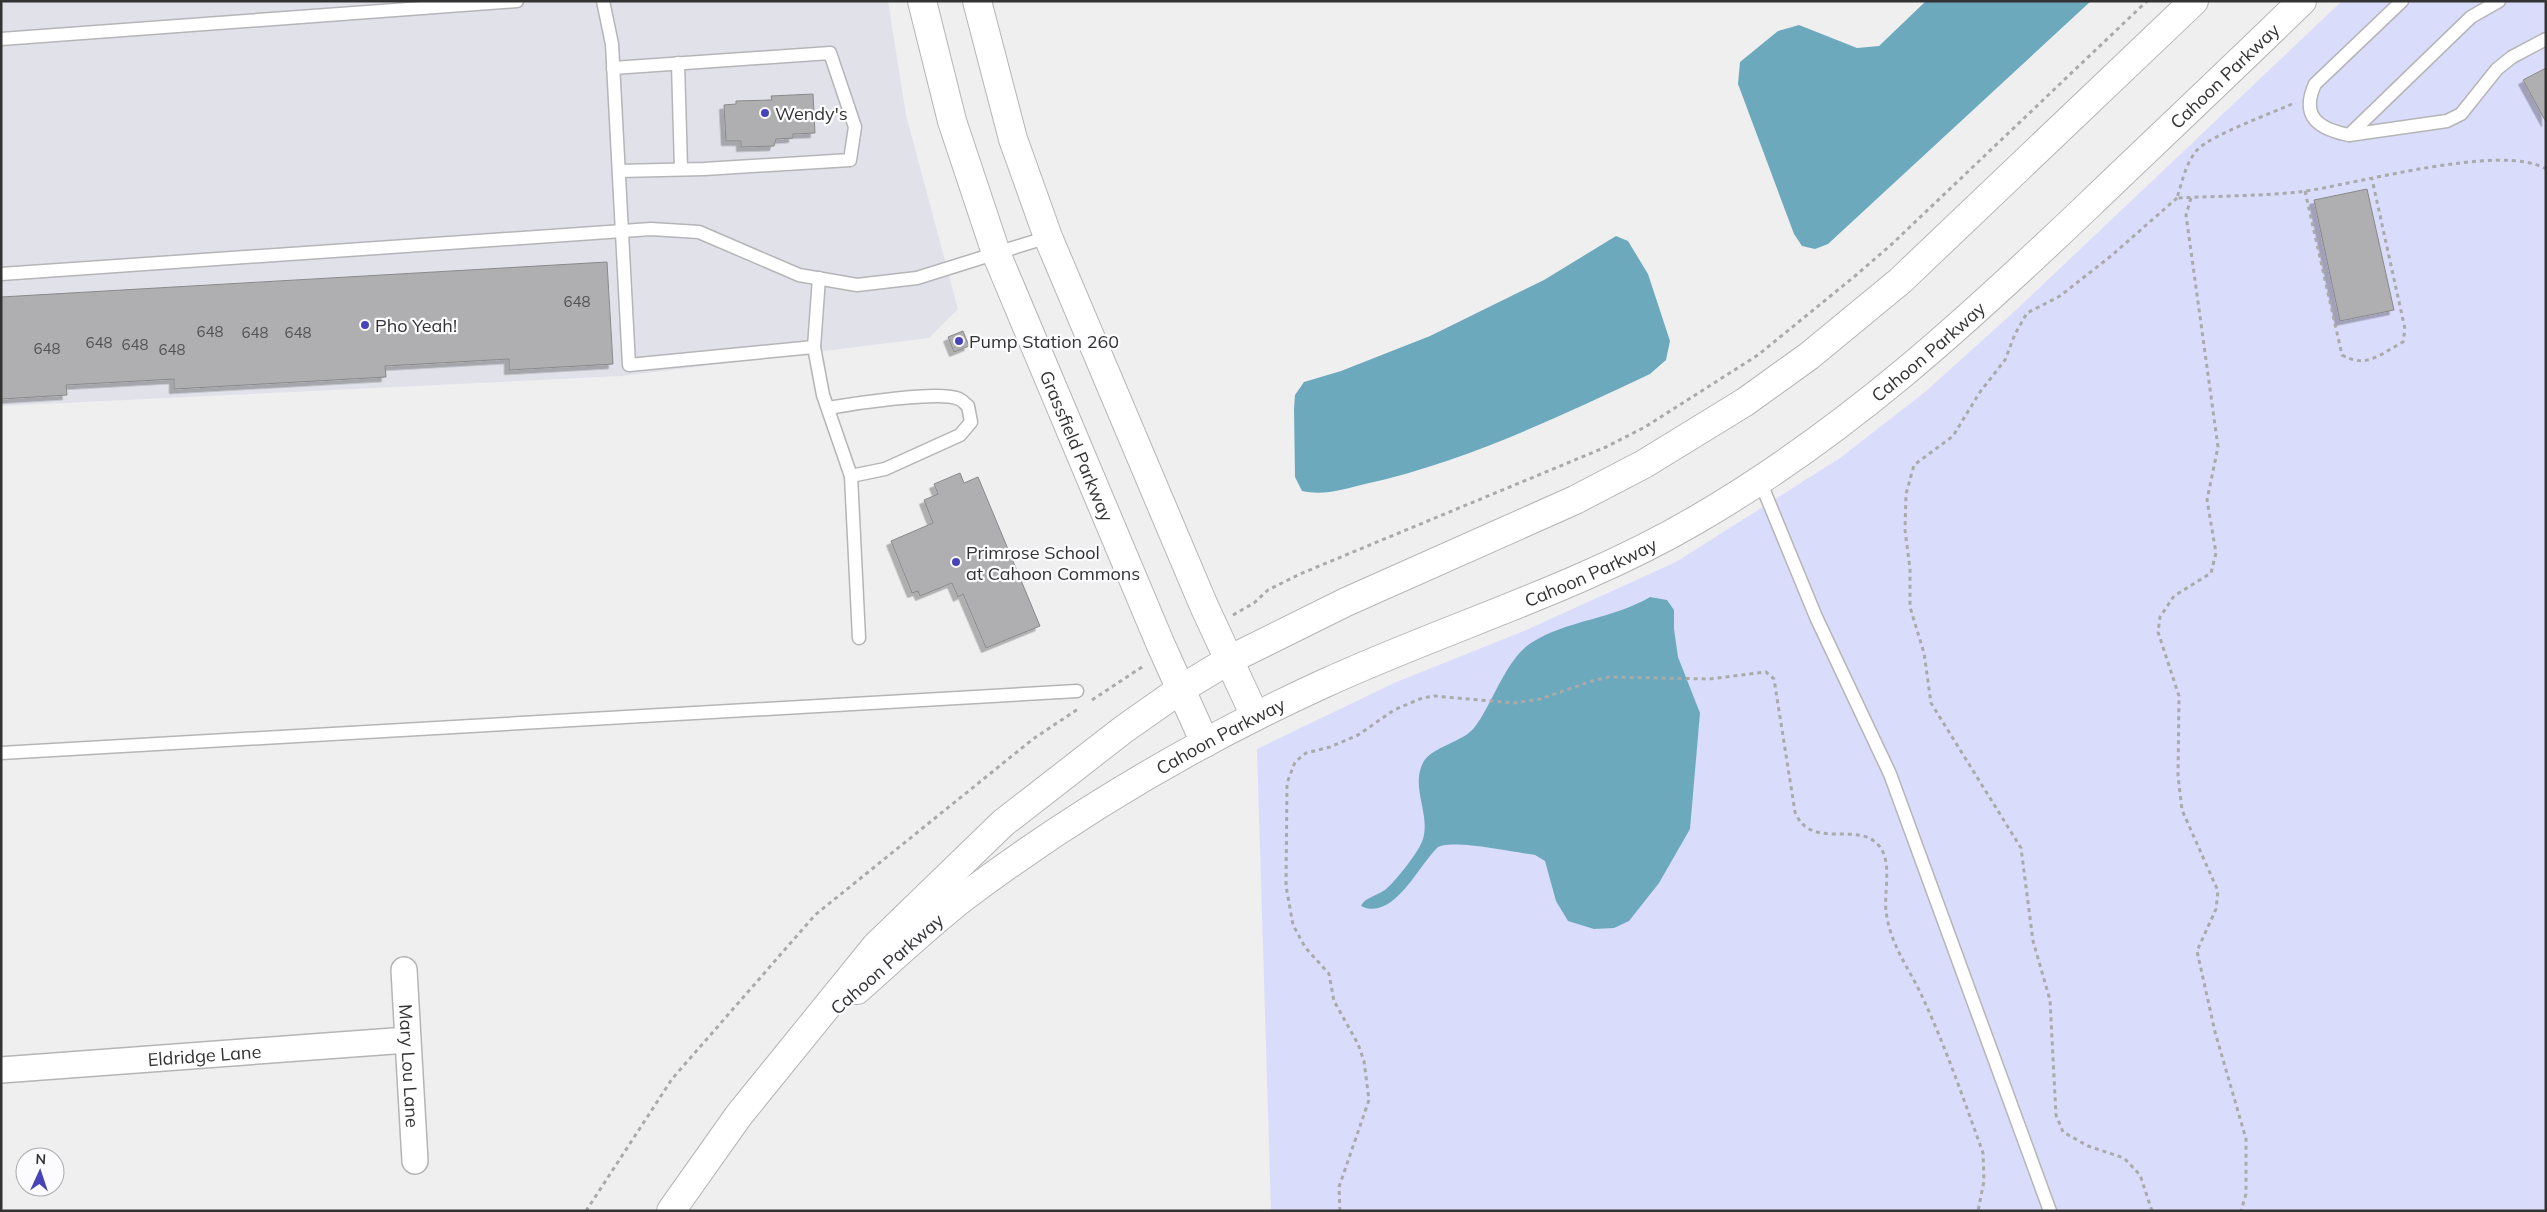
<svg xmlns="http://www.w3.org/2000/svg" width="2547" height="1212" viewBox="0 0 2547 1212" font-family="Mulish,sans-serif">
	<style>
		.built { fill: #e1e1ea }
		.green { fill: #dadcfc }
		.water { fill: #6da9bd }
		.building { fill: #afafb1; stroke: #89898a; filter: url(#shadow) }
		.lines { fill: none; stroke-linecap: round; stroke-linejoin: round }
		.lane-casing { stroke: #b5b5b7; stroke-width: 15 }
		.street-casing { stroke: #b5b5b7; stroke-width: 28 }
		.secondary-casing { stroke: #b5b5b7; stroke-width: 30 }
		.path { stroke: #aaa; stroke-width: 3; stroke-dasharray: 4 4; stroke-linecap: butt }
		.lane { stroke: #fff; stroke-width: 12 }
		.street { stroke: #fff; stroke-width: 25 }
		.secondary { stroke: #fff; stroke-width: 28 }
		.poi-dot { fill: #4744ba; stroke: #fcfcfe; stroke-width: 2 }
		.labels { text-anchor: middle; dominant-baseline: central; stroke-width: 4.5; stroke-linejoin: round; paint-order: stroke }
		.number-label { font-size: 15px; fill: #525252 }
		.street-label { font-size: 18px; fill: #333; stroke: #fcfcfe }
		.poi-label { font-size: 18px; fill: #333; stroke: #fcfcfe; text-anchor: start }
	</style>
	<defs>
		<filter id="shadow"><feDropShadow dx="-4.5" dy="4.5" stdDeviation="0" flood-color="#0004"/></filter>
	</defs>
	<rect width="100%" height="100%" fill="#efeff0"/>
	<polygon class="built" points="1,1 888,1 906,115 958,309 929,338 622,376 1,406"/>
	<polygon class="green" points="2342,1 2546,1 2546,1211 1271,1211 1257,749 1394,683 1524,631 1676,562 1840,458 1925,392 2016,310"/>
	<g class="water">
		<polygon points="1926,1 2091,1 1828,244 1815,249 1802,246 1794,234 1738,84 1740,62 1778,31 1799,25 1857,48 1879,46"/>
		<path d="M 1616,236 L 1628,241 L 1648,274 L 1670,341 L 1666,360 L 1650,374 C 1558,417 1465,462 1365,484 C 1344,489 1324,496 1302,491 L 1295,477 L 1294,409 L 1295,395 L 1304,382 L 1341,371 L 1430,336 L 1544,280 Z"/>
		<path d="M 1650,597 L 1667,600 L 1674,610 L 1674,629 L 1678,657 L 1700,713 L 1690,829 L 1659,883 L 1629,921 L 1614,928 L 1594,929 L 1568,921 L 1556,901 L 1545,861 L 1535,855 C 1517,853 1449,838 1437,848 C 1419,865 1393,922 1361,906 C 1364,898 1378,895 1385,890 C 1395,882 1414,857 1420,846 C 1435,819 1408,788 1424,761 C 1433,747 1464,741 1474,728 C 1493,704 1505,660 1531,643 C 1567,620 1613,619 1650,597 Z"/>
	</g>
	<g class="building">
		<polygon points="2546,68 2546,122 2523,80"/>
		<polygon points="813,94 815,133 793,134 793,138 776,139 774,146 741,147 741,141 726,141 724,105 736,104 736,101 772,100 771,96"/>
		<polygon points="2367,189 2394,310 2340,321 2314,200"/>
		<polygon points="607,262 613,364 509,370 509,359 385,366 386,377 174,389 174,379 66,385 67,395 1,399 1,297"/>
		<polygon points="963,331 969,346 954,352 948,337"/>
		<polygon points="960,473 964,483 978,477 1040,626 986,648 963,594 958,597 952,583 920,596 918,591 912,593 891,541 933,523 924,500 938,494 934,484"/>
	</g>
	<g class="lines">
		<defs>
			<g id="lane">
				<polyline points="603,1 612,44 629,365 814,347 819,278"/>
				<polyline points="2499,1 2471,17 2349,135 2447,121 2461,114 2497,69 2512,57 2546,39"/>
				<polyline points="1,39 517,1"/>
				<polyline points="678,63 681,169"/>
				<polyline points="613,68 830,53 855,127 850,160 704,169 619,171"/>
				<path d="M 2349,135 C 2319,129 2300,117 2315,84 L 2402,1"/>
				<polyline points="1,274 651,229 699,232 799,275 857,285 917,278 1048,237"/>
				<polyline points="814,347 823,395 851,476 859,638"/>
				<path d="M 828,408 C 851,404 940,390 959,399 C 962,400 965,404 968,406 L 971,422 L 960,435 L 885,469 L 851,476"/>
				<polyline points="1760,481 1816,617 1890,774 2050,1211"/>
				<polyline points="1,753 1077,691"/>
			</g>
			<g id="street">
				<path id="s1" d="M 404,970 L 415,1161"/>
				<path id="s2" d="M 1,1070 L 407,1040"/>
			</g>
			<g id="secondary">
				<path id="s3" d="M 922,1 L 952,121 L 996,253 L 1160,643 L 1205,743"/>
				<polyline points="977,1 1013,139 1048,237 1204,606 1255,716"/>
				<path id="s4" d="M 857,990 C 892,959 927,926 964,897 C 1076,813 1196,742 1323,684 C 1447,627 1578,589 1696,520 C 1847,432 1965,323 2090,204 C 2161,136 2232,69 2302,1"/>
				<polyline points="671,1211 739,1115 876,946 1003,823 1124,729 1181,689 1229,660 1346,602 1575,500 1644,464 1745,402 1809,356 1900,281 2194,1"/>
			</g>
		</defs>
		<use href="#lane" class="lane-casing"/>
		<use href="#street" class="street-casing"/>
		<use href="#secondary" class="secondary-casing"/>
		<g class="path">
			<path d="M 2292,104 C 2272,113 2212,135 2198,149 C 2186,162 2182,182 2177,198 C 2217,196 2259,196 2299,192 C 2354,185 2502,142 2546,169"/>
			<path d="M 2305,191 L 2342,355 C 2367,369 2380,354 2403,342 L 2405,329 L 2372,179"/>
			<polyline points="2191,198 2186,215 2218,447 2207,500 2216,553 2211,573 2174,596 2160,617 2158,632 2179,696 2178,776 2182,810 2218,891 2216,909 2197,951 2215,1032 2246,1139 2246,1194 2241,1211"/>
			<polyline points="1233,615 1254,603 1268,590 1300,574 1606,447 1645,427 1758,355 1855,276 1892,244 2147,1"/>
			<polyline points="1092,700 1145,665"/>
			<polyline points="586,1211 672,1079 815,915 1033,739 1078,709"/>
			<path d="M 1340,1211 L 1339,1187 L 1369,1100 L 1364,1061 L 1358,1044 L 1334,1001 L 1329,974 L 1305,947 L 1293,925 L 1286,886 L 1287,783 L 1295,762 L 1306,753 L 1330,747 L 1358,735 L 1394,710 L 1422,698 L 1434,696 L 1514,703 L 1540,699 L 1592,681 L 1609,677 L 1709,679 L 1766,672 L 1774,679 L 1795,812 C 1811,852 1859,819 1880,847 C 1892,863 1884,892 1886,911 C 1887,919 1889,928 1892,936 C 1899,956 1912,975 1921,994 C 1945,1045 1964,1100 1983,1153 L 1984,1181 L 1978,1211"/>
			<polyline points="2152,1211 2140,1175 2124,1158 2088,1146 2063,1132 2056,1115 2050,1000 2033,941 2021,848 1931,703 1924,653 1910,607 1910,569 1905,530 1906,494 1914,465 1953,436 1980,392 2005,360 2015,334 2027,313 2060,296 2111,256 2177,198"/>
		</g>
		<use href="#lane" class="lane"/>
		<use href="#street" class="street"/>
		<use href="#secondary" class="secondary"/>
	</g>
	<g class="poi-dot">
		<circle cx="765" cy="113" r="5"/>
		<circle cx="365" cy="325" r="5"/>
		<circle cx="959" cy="341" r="5"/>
		<circle cx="956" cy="562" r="5"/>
	</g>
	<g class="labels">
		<g class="number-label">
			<text x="577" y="301">648</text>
			<text x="210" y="331">648</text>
			<text x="255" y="332">648</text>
			<text x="298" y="332">648</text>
			<text x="99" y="342">648</text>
			<text x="135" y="344">648</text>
			<text x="47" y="348">648</text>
			<text x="172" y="349">648</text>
		</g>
		<g class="street-label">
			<text stroke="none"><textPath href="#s4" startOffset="1660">Cahoon Parkway</textPath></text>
			<text stroke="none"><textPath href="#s4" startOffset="1255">Cahoon Parkway</textPath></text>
			<text stroke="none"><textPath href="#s3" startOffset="472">Grassfield Parkway</textPath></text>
			<text stroke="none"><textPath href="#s4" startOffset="850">Cahoon Parkway</textPath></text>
			<text stroke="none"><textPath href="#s4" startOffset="445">Cahoon Parkway</textPath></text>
			<text transform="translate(887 964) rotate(-41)">Cahoon Parkway</text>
			<text stroke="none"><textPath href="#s2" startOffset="204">Eldridge Lane</textPath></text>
			<text stroke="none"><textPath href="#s1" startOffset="96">Mary Lou Lane</textPath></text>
		</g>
		<g class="poi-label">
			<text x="775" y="113">Wendy's</text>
			<text x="375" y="325">Pho Yeah!</text>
			<text x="969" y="341">Pump Station 260</text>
			<text x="966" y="552">Primrose School<tspan x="966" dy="21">at Cahoon Commons</tspan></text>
		</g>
	</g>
	<rect width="2547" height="1212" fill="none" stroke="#333333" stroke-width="5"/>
	<g transform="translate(40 1172) rotate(3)"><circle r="24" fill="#fcfcfe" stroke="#acacad"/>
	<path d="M0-4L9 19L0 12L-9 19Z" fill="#4744ba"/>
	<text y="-8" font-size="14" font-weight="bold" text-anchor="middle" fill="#333333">N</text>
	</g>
</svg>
